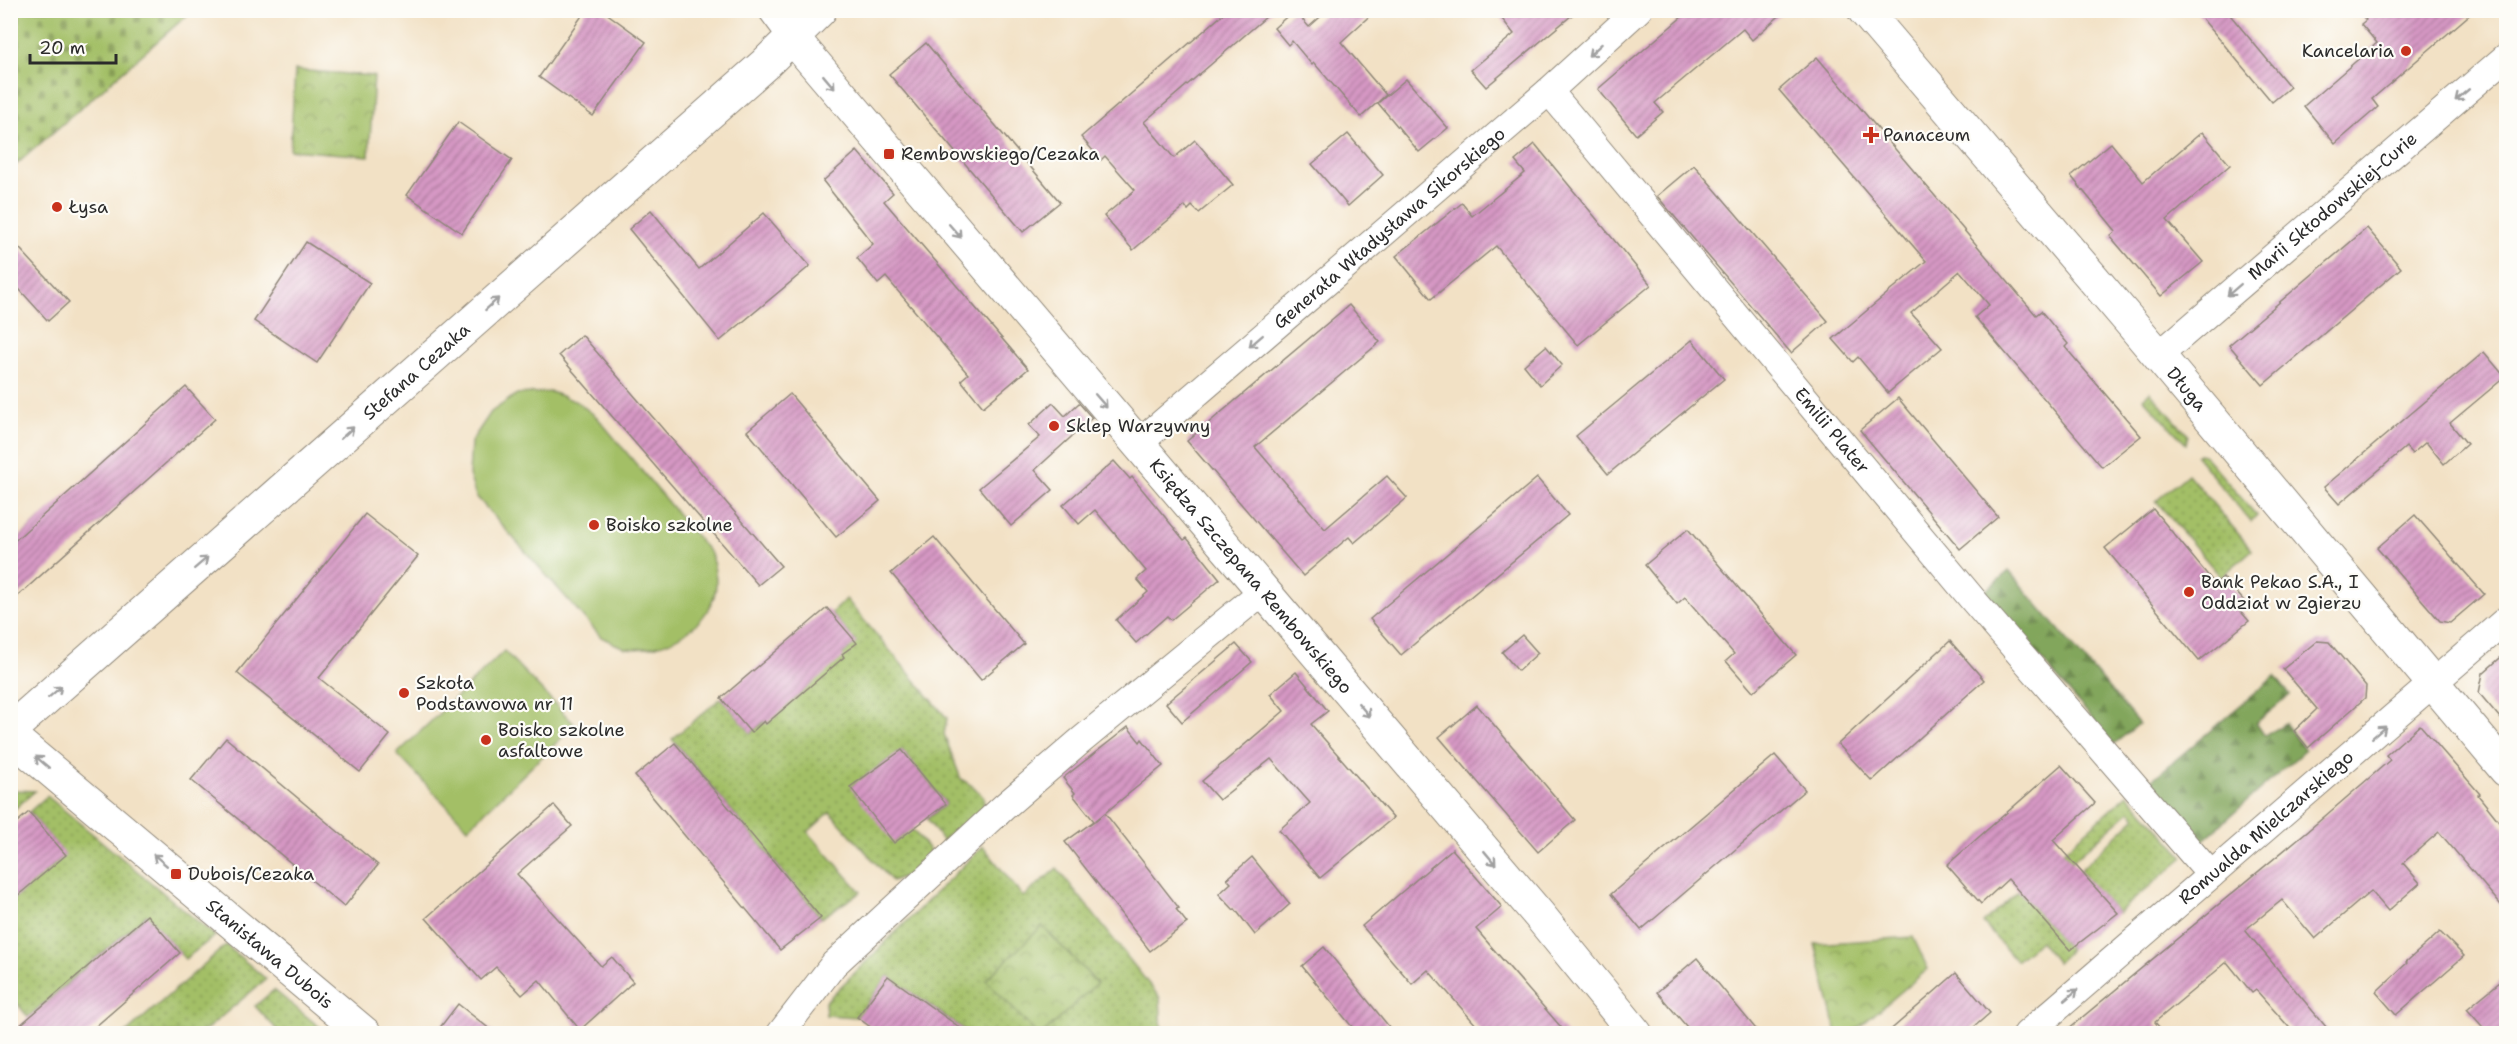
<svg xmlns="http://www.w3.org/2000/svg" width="2517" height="1044" viewBox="0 0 2517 1044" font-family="'Shantell Sans',sans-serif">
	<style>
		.grass { fill: url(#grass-dots); stroke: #677548; stroke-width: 1.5 }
		.forest { fill: url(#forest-firs); stroke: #566843; stroke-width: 1.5 }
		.cemetery { fill: url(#cemetery-stones); stroke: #677548; stroke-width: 1.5 }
		.park { fill: url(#park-crowns); stroke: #677548; stroke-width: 1.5 }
		.pitch { fill: #a3bf66; stroke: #677548; stroke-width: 1.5 }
		.building { fill: url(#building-hatch) }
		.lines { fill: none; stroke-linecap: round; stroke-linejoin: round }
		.minor-casing { stroke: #8e8678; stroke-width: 29 }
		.tertiary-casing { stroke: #8e8678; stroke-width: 35 }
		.minor { stroke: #fff; stroke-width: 27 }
		.tertiary { stroke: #fff; stroke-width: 33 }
		.oneway { stroke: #a0a0a0 }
		.poi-dot { fill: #c8321e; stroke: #fdfcf7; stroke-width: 2 }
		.labels { text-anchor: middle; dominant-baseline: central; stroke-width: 4.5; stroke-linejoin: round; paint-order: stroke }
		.poi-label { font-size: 18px; fill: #2b2b2b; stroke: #fdfcf7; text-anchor: start }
		.street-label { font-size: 18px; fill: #2b2b2b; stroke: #fdfcf7 }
	</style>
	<defs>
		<pattern id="grass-dots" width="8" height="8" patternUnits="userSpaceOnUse" patternTransform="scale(1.5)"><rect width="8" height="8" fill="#a3bf66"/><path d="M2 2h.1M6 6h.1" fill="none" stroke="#859b54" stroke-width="1.8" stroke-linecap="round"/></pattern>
		<pattern id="forest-firs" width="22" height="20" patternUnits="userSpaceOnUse" patternTransform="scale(1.5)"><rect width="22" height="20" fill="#82a65b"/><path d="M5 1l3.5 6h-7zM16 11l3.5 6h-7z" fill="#6b874b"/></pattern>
		<pattern id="cemetery-stones" width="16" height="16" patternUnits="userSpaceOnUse" patternTransform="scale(1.5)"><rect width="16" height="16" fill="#a3bf66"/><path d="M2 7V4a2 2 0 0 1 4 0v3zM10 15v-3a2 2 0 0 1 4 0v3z" fill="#859b54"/></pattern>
		<pattern id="park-crowns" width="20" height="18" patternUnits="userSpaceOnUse" patternTransform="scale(1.5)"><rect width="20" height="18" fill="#a3bf66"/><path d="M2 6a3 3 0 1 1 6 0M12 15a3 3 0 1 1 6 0" fill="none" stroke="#859b54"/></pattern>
		<pattern id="building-hatch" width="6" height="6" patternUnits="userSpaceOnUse" patternTransform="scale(1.5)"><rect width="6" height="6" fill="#d698c4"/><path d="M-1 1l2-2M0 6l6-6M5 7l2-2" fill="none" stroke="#ae7c9f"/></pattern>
	</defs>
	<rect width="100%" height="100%" fill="#fdfcf7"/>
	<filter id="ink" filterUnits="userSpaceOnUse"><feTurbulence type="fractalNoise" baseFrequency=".0167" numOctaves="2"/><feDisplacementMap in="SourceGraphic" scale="12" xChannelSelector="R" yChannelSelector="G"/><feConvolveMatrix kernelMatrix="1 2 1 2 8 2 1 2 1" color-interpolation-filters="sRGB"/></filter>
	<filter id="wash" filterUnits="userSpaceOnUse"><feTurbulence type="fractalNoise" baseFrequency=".008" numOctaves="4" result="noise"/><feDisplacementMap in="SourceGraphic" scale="24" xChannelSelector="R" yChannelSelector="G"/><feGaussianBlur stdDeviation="1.35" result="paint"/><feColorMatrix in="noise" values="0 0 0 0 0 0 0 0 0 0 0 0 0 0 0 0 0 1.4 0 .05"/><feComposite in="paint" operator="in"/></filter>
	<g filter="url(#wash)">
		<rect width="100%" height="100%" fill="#f2e1c5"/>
		<g class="grass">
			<polygon points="2150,392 2188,435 2186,444 2143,398"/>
			<polygon points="2199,454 2204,455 2257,516 2251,522 2196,456"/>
			<polygon points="2188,474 2252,550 2221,577 2156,501"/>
			<polygon points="846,599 947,718 944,734 961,779 974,787 984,798 983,819 948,849 927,819 946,804 902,750 851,787 912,829 936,858 922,869 892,881 830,812 808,832 861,892 821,918 672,739 721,698 751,733 856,643 831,613"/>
			<polygon points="11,790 35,791 11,812"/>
			<polygon points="2128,794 2184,857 2118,913 2079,871 2136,817 2130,811 2027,900 2070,950 2057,963 2040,941 2016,961 1983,923"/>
			<polygon points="47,796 215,936 185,959 146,915 28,1017 11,996 10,902 65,855 29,812"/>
			<polygon points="983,846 1023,897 1057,868 1160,998 1162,1033 969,1033 888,976 857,1017 826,1015 825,1002"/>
			<polygon points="226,945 266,979 202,1033 126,1033"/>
			<polygon points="274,990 327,1033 280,1033 255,1006"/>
		</g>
		<g class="forest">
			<polygon points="2009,571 2139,724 2114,744 1984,592"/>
			<polygon points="2275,676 2290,695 2256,723 2265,736 2285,723 2305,750 2199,844 2147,784"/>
		</g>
		<polygon class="cemetery" points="11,10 192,10 192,11 11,169"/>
		<g class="park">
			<polygon points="295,70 374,76 369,156 290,150"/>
			<polygon points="1042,926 1097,983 1044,1033 1036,1033 986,980"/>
			<polygon points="1913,937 1928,969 1852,1033 1837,1033 1815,944"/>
		</g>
		<g class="pitch">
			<path d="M 551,392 L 577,402 L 597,417 L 711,554 C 713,562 716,572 716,581 C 717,623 664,654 626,648 C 618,646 608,640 601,637 L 476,496 L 469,475 L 471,442 L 491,412 L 517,394 Z"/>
			<polygon points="504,651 575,725 468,828 397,754"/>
		</g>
		<g id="blocks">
			<g class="building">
				<polygon points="586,10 602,10 646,42 593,116 539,77"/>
				<polygon points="1228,10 1274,10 1144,122 1174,158 1195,140 1233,185 1199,213 1192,206 1188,210 1185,206 1133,250 1104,216 1135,190 1105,156 1101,160 1081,137"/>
				<polygon points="1294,10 1309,27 1328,10 1376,10 1341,42 1386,95 1361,117 1314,63 1312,65 1292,41 1288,45 1274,28"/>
				<polygon points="1495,10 1578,10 1486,87 1471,70 1514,34"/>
				<polygon points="1690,10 1786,10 1752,40 1743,29 1655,103 1663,112 1636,135 1598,89"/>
				<polygon points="2195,10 2226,10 2290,87 2272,102"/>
				<polygon points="2357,10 2475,10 2372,99 2378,107 2335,144 2304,106 2377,43 2361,24 2366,20"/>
				<polygon points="926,43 1060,202 1023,232 889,74"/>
				<polygon points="1817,57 2036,315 2041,311 2068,344 2065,347 2141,436 2102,467 1975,317 1989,305 1960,271 1911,313 1942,348 1888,393 1858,357 1853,362 1833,339 1926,261 1779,90"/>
				<polygon points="1406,79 1448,128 1419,152 1378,103"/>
				<polygon points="458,122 512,160 462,233 407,195"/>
				<polygon points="2202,132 2230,165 2167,220 2203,262 2161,296 2110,236 2116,231 2071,176 2111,143 2143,182"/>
				<polygon points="1348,134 1383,175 1348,206 1312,164"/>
				<polygon points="1535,144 1651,285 1578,345 1496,246 1431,299 1396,256 1462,203 1472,216 1525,173 1515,161"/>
				<polygon points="857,151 893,193 884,201 1028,369 983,407 961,380 968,374 886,277 878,284 857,258 873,244 823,181"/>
				<polygon points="1694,165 1828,321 1791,353 1657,196"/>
				<polygon points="651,210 699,269 764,213 810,266 720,341 629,229"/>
				<polygon points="2367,228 2401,268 2263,385 2229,345"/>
				<polygon points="10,238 69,302 48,321 10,279"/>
				<polygon points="306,242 370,283 317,363 254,321"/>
				<polygon points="1349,305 1380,342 1255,447 1325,529 1387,476 1407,498 1354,543 1349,537 1303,576 1187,441"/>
				<polygon points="582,335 781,566 758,585 559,355"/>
				<polygon points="1692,340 1724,379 1608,474 1576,436"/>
				<polygon points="1546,346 1562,365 1540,385 1524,365"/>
				<polygon points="2484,352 2505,377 2450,423 2467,444 2444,464 2426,442 2412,454 2406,447 2339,504 2324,487"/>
				<polygon points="186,387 215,419 10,603 10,545"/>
				<polygon points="790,394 880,501 836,537 747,431"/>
				<polygon points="1898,398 1998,517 1960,549 1860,430"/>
				<polygon points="1053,403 1065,416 1079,403 1092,418 1035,470 1053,490 1011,526 979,488 1040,437 1029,425"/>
				<polygon points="1114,461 1130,479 1132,477 1184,540 1187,538 1220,579 1171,620 1167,616 1136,643 1116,620 1148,592 1137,579 1146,571 1095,510 1079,524 1063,505"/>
				<polygon points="1537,478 1568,515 1401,655 1370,619"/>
				<polygon points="2153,509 2215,584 2223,577 2244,601 2237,607 2249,621 2199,661 2105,548"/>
				<polygon points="365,514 418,556 319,678 390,735 360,772 237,673"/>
				<polygon points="2415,515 2484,594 2450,623 2440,621 2377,548"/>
				<polygon points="1688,529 1796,655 1753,692 1726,661 1734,654 1685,597 1677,604 1645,565"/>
				<polygon points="934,537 1024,644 981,680 891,573"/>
				<polygon points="827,608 857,643 842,654 844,657 766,724 764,721 751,733 721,698"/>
				<polygon points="1522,635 1538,653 1518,671 1502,652"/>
				<polygon points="1950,641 1984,680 1872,781 1838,744"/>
				<polygon points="2317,641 2329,642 2366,686 2365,698 2308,748 2294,731 2317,709 2283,669"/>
				<polygon points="1236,644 1252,662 1182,722 1166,703"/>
				<polygon points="2506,653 2506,725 2479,693 2483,673"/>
				<polygon points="1296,672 1328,711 1311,724 1393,818 1320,878 1279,830 1310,803 1271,759 1219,800 1202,781 1284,711 1270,694"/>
				<polygon points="1477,705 1575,820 1538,852 1439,737"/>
				<polygon points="2420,725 2480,794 2478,795 2506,830 2506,911 2439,832 2403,863 2420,883 2388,911 2371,891 2315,939 2282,900 2245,930 2332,1034 2295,1034 2256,990 2252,993 2227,962 2155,1022 2165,1034 2062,1034 2317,823 2390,760 2386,755"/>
				<polygon points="1128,727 1140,742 1142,739 1163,766 1095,821 1105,813 1179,908 1176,909 1187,923 1150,951 1065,842 1094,821 1073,795 1075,793 1063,778"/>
				<polygon points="226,738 378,865 344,907 191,780"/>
				<polygon points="675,743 821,918 780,950 635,776"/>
				<polygon points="902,750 946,804 894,843 850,787"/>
				<polygon points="1775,755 1805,790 1641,930 1611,894"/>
				<polygon points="2061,765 2095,803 2053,840 2118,913 2070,950 2008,879 1981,904 1947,865"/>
				<polygon points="554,805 572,826 517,874 601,966 612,957 633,982 580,1030 539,980 522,995 496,967 481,980 426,918"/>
				<polygon points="29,812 66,855 10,902 10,828"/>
				<polygon points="1452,849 1502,907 1476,929 1567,1034 1484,1034 1428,970 1412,984 1362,926"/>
				<polygon points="1252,857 1290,904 1255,935 1235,909 1234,910 1219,894 1231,883 1227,879"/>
				<polygon points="147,915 180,953 87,1034 10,1034"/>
				<polygon points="2440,932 2464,956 2396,1015 2376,992 2407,963 2406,962"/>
				<polygon points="1324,947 1395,1034 1358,1034 1302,966"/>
				<polygon points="1697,958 1760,1034 1693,1034 1657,992"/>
				<polygon points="1956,973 1990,1013 1966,1034 1886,1034"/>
				<polygon points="888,976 969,1034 880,1034 857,1017"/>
				<polygon points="2506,977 2506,1034 2489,1034 2467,1009"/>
				<polygon points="458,1004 496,1034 435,1034"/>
			</g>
		</g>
	</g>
	<g filter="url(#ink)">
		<use href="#blocks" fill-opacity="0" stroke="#8e8678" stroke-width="1.5"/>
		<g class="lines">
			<defs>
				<g id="minor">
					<polyline points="772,10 792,37"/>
					<path id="s1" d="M 1549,91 L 1974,601 L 2211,875"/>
					<path id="s2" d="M 2158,356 L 2506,57"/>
					<path id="s3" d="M 1139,443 L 1549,91 L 1638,10"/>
					<polyline points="780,1034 834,964 1005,806 1078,743 1263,591"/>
					<path id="s4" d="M 2027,1034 L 2506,620"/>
				</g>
				<g id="tertiary">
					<path id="s5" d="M 1864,10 L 2132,324 L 2506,770"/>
					<path id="s6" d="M 792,37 L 1539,915 L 1636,1034"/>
					<path id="s7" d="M 10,730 L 765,64 L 820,10"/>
					<path id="s8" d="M 10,736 L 365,1034"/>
				</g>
			</defs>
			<use href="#minor" class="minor-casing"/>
			<use href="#tertiary" class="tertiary-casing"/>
			<use href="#minor" class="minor"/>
			<use href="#tertiary" class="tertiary"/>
		</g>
		<defs><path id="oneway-shaft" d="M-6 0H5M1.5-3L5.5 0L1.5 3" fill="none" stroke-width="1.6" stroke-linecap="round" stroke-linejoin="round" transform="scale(1.5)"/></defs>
		<g class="oneway">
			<use href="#oneway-shaft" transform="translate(1595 50) rotate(138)"/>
			<use href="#oneway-shaft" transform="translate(829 82) rotate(50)"/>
			<use href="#oneway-shaft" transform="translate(2462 95) rotate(140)"/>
			<use href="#oneway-shaft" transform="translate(955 231) rotate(49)"/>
			<use href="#oneway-shaft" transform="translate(2234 290) rotate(139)"/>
			<use href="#oneway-shaft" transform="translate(492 304) rotate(-42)"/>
			<use href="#oneway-shaft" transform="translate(1256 341) rotate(139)"/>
			<use href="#oneway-shaft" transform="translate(1101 401) rotate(49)"/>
			<use href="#oneway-shaft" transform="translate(347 433) rotate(-42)"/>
			<use href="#oneway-shaft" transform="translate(201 563) rotate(-41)"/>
			<use href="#oneway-shaft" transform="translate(55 692) rotate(-41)"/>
			<use href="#oneway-shaft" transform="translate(1364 710) rotate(50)"/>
			<use href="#oneway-shaft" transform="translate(2379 732) rotate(-41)"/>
			<use href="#oneway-shaft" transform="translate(42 762) rotate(-140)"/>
			<use href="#oneway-shaft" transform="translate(1490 858) rotate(50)"/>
			<use href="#oneway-shaft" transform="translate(160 860) rotate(-140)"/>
			<use href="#oneway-shaft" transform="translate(2071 995) rotate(-41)"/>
		</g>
	</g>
	<g class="poi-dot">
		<circle cx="2406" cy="51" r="6"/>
		<path d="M1868 126h6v6h6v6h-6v6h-6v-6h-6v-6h6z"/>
		<rect x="883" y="148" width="12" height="12" rx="3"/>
		<circle cx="57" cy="207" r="6"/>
		<circle cx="1054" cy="426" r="6"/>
		<circle cx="594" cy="525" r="6"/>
		<circle cx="2189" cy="592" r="6"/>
		<circle cx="404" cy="693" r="6"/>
		<circle cx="486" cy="740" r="6"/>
		<rect x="170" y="868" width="12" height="12" rx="3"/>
	</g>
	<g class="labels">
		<g class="poi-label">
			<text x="2394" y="51" text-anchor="end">Kancelaria</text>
			<text x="1883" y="135">Panaceum</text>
			<text x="901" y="154">Rembowskiego/Cezaka</text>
			<text x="69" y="207">Łysa</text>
			<text x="1066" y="426">Sklep Warzywny</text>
			<text x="606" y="525">Boisko szkolne</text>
			<text x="2201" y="582">Bank Pekao S.A., I<tspan x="2201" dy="21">Oddział w Zgierzu</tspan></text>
			<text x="416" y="683">Szkoła<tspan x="416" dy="21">Podstawowa nr 11</tspan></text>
			<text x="498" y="730">Boisko szkolne<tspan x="498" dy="21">asfaltowe</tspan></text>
			<text x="188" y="874">Dubois/Cezaka</text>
		</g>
		<g class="street-label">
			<text stroke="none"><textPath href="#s2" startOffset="230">Marii Skłodowskiej-Curie</textPath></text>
			<text stroke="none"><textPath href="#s3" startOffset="330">Generała Władysława Sikorskiego</textPath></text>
			<text stroke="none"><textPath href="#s7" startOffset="542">Stefana Cezaka</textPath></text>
			<text stroke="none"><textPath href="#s5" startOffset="498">Długa</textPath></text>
			<text stroke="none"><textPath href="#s1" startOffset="442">Emilii Plater</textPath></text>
			<text stroke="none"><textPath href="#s6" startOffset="708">Księdza Szczepana Rembowskiego</textPath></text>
			<text stroke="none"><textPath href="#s4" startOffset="316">Romualda Mielczarskiego</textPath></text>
			<text stroke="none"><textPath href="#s8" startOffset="339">Stanisława Dubois</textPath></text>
		</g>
	</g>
	<rect width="2517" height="1044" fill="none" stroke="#fdfcf7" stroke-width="36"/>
	<path d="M30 54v9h86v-9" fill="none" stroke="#2b2b2b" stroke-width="3"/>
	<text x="39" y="54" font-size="18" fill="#2b2b2b" stroke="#fdfcf7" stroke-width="4.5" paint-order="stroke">20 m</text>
</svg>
